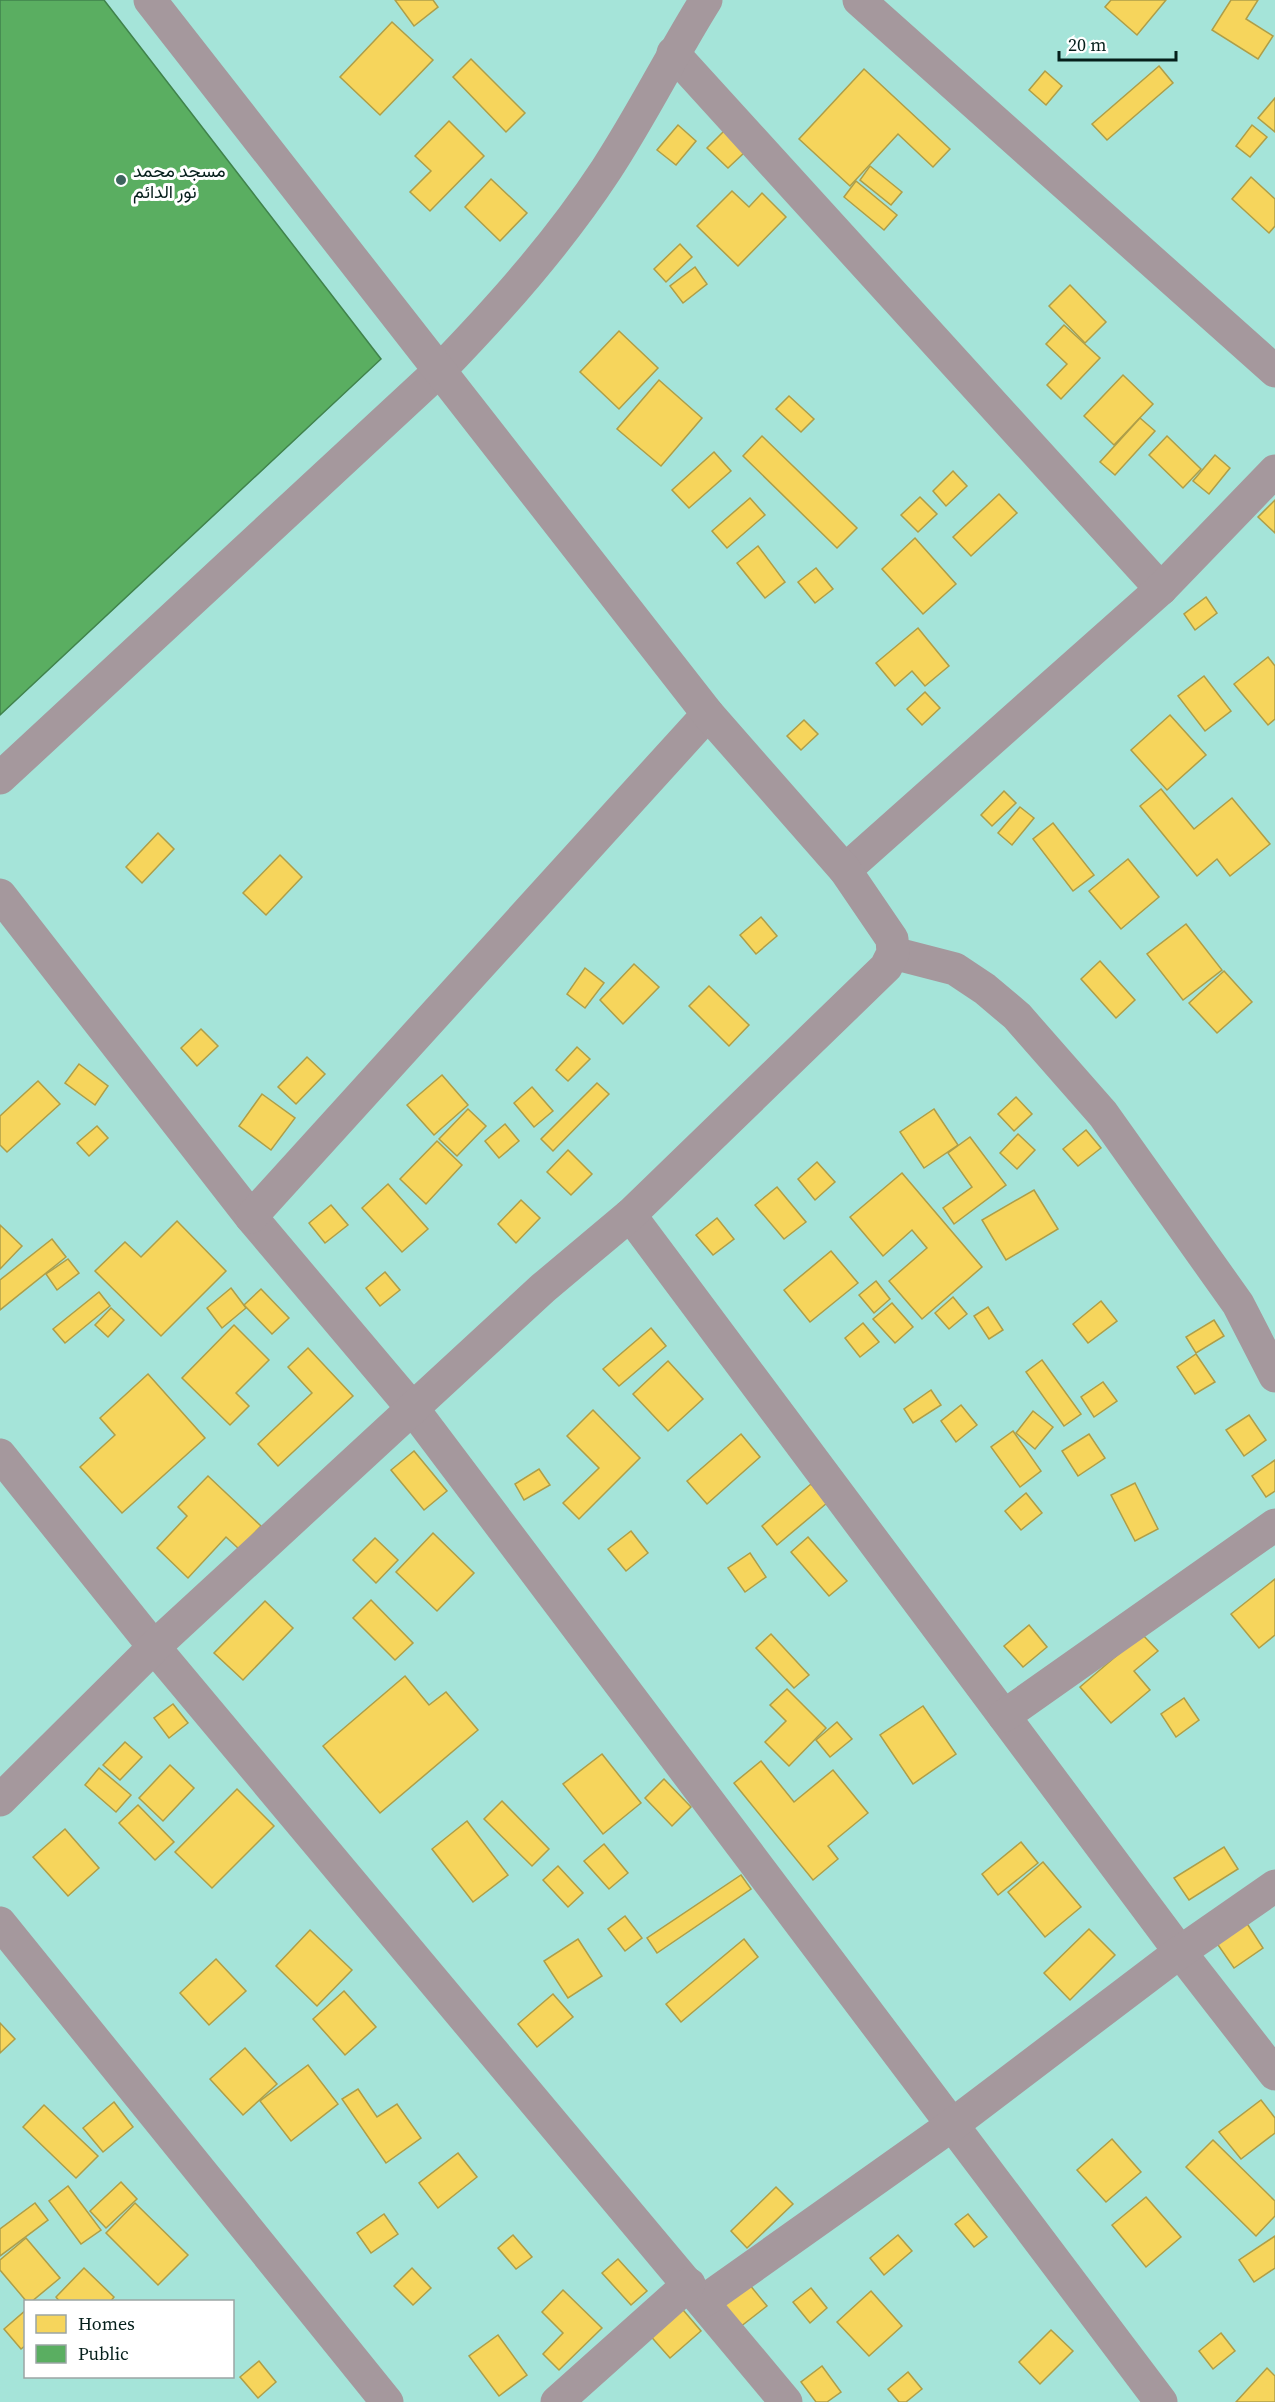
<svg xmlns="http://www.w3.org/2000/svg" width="1275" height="2402" viewBox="0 0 1275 2402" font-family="'Source Serif 4',Vazirmatn,serif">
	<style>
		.homes { fill: #f6d55c; stroke: #ae9e48; stroke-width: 1.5 }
		.public { fill: #5aae61; stroke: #40834c; stroke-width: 1.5 }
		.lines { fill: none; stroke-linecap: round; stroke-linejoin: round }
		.minor { stroke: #a5989d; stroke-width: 33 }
		.poi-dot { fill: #3d645e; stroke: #fff; stroke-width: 2 }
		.labels { text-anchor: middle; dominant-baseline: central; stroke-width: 6; stroke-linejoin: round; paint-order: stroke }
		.poi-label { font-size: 18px; fill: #051f1b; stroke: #fff; text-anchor: start }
	</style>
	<rect width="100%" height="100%" fill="#a5e4d9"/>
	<g class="homes">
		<polygon points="395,0 433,0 438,7 414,26"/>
		<polygon points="1111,0 1166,0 1137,35 1105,7"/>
		<polygon points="1231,0 1258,0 1246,19 1273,36 1258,59 1212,30"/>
		<polygon points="392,22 433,60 380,115 340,77"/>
		<polygon points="471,59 525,113 506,132 453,77"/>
		<polygon points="1159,66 1173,83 1107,140 1092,124"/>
		<polygon points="864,69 950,149 933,167 898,134 850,186 799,139"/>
		<polygon points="1045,71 1062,86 1046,105 1029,90"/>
		<polygon points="1275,98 1275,132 1258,118"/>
		<polygon points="449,121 484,156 430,211 410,192 431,171 415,156"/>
		<polygon points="678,125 696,141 676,165 657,150"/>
		<polygon points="1252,125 1267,137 1250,157 1236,146"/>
		<polygon points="724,131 745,152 728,168 707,148"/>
		<polygon points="870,166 902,192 891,205 860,180"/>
		<polygon points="1251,177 1275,199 1275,226 1269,233 1232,199"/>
		<polygon points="491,179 527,213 500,241 465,207"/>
		<polygon points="856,181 897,215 884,230 844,197"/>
		<polygon points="732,191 749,207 762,193 786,217 738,266 697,226"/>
		<polygon points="680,244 692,257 666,282 654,269"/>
		<polygon points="695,267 707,284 683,303 670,286"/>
		<polygon points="1070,285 1106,322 1085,343 1049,306"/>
		<polygon points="1064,325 1100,358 1061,399 1047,385 1067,364 1046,344"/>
		<polygon points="619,331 658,368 619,409 580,372"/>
		<polygon points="1123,375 1153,404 1114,445 1084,416"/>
		<polygon points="659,380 702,418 661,466 617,429"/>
		<polygon points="789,396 814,419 801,432 776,409"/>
		<polygon points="1140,418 1155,431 1115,475 1100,462"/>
		<polygon points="762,436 857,528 837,548 743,456"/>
		<polygon points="1167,436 1201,469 1183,488 1149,455"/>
		<polygon points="714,452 731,471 689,508 672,490"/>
		<polygon points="1215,455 1230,468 1209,494 1193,481"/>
		<polygon points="953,471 967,486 946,506 933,491"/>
		<polygon points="999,494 1017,513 971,556 953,537"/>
		<polygon points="920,497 937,514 918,532 901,515"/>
		<polygon points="750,498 765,515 727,548 712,531"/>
		<polygon points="1275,500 1275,533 1258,517"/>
		<polygon points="915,538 956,584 923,614 882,569"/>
		<polygon points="758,546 785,582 765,598 737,563"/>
		<polygon points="816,568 833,589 815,603 798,582"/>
		<polygon points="1206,597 1217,613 1195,630 1184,614"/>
		<polygon points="918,628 949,666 925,686 912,671 895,686 876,663"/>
		<polygon points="1268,657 1275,666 1275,719 1268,725 1234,684"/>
		<polygon points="1204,676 1231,711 1205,731 1178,696"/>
		<polygon points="925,692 940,708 922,725 907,709"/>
		<polygon points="1170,715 1206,755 1167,790 1131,750"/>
		<polygon points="804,720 818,734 801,750 787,736"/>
		<polygon points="1161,789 1194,829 1232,798 1270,844 1230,876 1217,859 1197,876 1140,806"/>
		<polygon points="1004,791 1016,803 992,826 981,815"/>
		<polygon points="1020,807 1034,818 1012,845 998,833"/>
		<polygon points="1053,823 1094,875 1073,891 1033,839"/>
		<polygon points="158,833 174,849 142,883 126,867"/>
		<polygon points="280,855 302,877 266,915 243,893"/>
		<polygon points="1128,859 1159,897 1121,929 1089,891"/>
		<polygon points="761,917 777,936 756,954 740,935"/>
		<polygon points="1186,924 1222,970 1183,1000 1147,954"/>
		<polygon points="1100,961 1135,1000 1116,1018 1081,979"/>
		<polygon points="634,964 659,987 623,1024 600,1000"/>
		<polygon points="585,968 604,983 585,1008 567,994"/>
		<polygon points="1224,971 1252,1002 1217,1033 1189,1003"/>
		<polygon points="709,986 749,1025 729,1046 689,1006"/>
		<polygon points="201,1029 218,1046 197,1066 181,1048"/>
		<polygon points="577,1047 590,1059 568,1081 556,1070"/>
		<polygon points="307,1057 325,1074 296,1104 278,1087"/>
		<polygon points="79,1064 108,1086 95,1105 65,1083"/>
		<polygon points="442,1075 468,1105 434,1135 407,1105"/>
		<polygon points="38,1081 60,1104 7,1152 0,1145 0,1116"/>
		<polygon points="597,1083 609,1094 553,1151 541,1139"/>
		<polygon points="532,1087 553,1111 534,1127 514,1103"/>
		<polygon points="262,1094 295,1118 271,1150 239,1126"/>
		<polygon points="1016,1097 1032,1114 1014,1131 998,1114"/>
		<polygon points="468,1109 486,1126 457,1156 439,1139"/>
		<polygon points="934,1109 958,1145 924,1168 900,1132"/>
		<polygon points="505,1124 519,1141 499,1158 485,1141"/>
		<polygon points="97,1126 108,1138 89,1156 77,1143"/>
		<polygon points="1086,1130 1101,1148 1078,1166 1063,1149"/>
		<polygon points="1018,1134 1035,1150 1017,1169 1000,1153"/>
		<polygon points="970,1137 1006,1185 954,1224 943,1208 972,1187 948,1153"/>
		<polygon points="437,1141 462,1165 426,1204 400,1179"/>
		<polygon points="568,1150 592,1174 571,1195 547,1172"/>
		<polygon points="817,1162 835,1182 815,1200 798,1179"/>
		<polygon points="902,1173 982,1267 922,1319 889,1281 927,1248 912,1230 883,1256 850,1217"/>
		<polygon points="388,1184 428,1229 402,1252 362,1208"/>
		<polygon points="777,1187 806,1222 784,1239 755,1205"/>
		<polygon points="1034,1190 1058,1229 1006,1260 982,1220"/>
		<polygon points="521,1200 540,1218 516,1243 498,1224"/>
		<polygon points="331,1205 348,1225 325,1243 309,1223"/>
		<polygon points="717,1218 734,1239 713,1255 696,1235"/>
		<polygon points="177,1221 226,1271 161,1336 95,1271 125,1242 141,1257"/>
		<polygon points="0,1225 22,1246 0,1269"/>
		<polygon points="52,1239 66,1257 0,1310 0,1280"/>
		<polygon points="831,1251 858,1283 810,1322 784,1290"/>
		<polygon points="68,1259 79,1273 57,1290 46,1274"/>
		<polygon points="385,1272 400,1290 380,1306 366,1288"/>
		<polygon points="876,1281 890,1299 874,1313 859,1295"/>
		<polygon points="231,1288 246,1308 222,1328 207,1308"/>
		<polygon points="261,1289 289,1318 272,1334 244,1305"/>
		<polygon points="99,1292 110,1306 65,1343 53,1329"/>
		<polygon points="953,1297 967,1314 949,1329 935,1313"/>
		<polygon points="1101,1301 1117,1321 1088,1343 1073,1324"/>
		<polygon points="892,1303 913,1327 895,1343 873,1319"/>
		<polygon points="988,1307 1003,1330 989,1339 974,1316"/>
		<polygon points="111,1308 124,1320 108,1337 95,1325"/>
		<polygon points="1214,1320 1224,1336 1196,1353 1186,1337"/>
		<polygon points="863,1323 879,1342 860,1357 845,1338"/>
		<polygon points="234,1325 269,1360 236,1393 249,1406 230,1425 182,1378"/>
		<polygon points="651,1328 666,1346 619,1386 603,1369"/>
		<polygon points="308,1348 353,1396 278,1466 258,1444 312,1393 288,1367"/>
		<polygon points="1196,1354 1215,1382 1195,1394 1177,1367"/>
		<polygon points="1042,1360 1081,1414 1064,1426 1026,1372"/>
		<polygon points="668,1361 703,1399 668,1431 633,1394"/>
		<polygon points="148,1374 205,1438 122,1513 80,1467 115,1435 100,1418"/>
		<polygon points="1103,1382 1117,1401 1094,1417 1081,1397"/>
		<polygon points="931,1390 941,1405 913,1423 904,1409"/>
		<polygon points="961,1405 977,1425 956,1442 941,1421"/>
		<polygon points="593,1410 640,1458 579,1519 563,1503 599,1468 567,1436"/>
		<polygon points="1033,1411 1053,1427 1035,1449 1016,1433"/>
		<polygon points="1249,1415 1266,1440 1244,1456 1226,1430"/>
		<polygon points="1013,1431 1041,1471 1020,1487 991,1447"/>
		<polygon points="741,1434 760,1457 707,1504 687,1481"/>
		<polygon points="1089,1434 1105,1458 1078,1476 1062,1451"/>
		<polygon points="414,1451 447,1491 424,1510 391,1470"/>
		<polygon points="1275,1460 1275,1491 1266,1497 1252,1476"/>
		<polygon points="539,1469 550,1485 524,1500 515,1484"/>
		<polygon points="208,1476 261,1526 239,1549 226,1537 188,1578 157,1548 187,1516 178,1507"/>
		<polygon points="1135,1483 1158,1529 1135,1541 1111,1495"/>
		<polygon points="811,1484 827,1503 777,1545 762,1526"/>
		<polygon points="1026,1493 1042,1513 1021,1530 1005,1511"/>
		<polygon points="631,1531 648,1553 626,1571 608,1549"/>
		<polygon points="433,1533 474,1573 437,1611 396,1572"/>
		<polygon points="808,1537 847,1581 829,1596 791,1552"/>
		<polygon points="375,1538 398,1560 376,1583 353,1560"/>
		<polygon points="750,1553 766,1577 745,1592 728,1568"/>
		<polygon points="1275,1579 1275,1635 1259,1648 1231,1614"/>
		<polygon points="371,1600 413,1643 395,1660 353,1618"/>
		<polygon points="265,1601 293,1628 243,1680 214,1653"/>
		<polygon points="1029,1625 1047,1647 1023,1667 1004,1646"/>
		<polygon points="771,1634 809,1675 794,1688 756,1648"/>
		<polygon points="1142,1634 1158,1651 1134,1671 1150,1690 1111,1723 1080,1687"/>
		<polygon points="405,1676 429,1705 446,1692 478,1730 380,1813 323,1746"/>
		<polygon points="787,1689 826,1728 789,1766 765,1742 786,1721 770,1705"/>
		<polygon points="1184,1698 1199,1720 1176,1737 1161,1714"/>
		<polygon points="173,1704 188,1723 169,1738 154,1718"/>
		<polygon points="923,1706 956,1754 913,1784 880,1735"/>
		<polygon points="837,1722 852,1739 830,1757 816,1740"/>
		<polygon points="125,1742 142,1757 120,1780 103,1765"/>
		<polygon points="602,1754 641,1803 603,1834 563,1784"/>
		<polygon points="761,1761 794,1802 833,1770 868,1813 828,1846 838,1859 813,1880 734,1783"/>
		<polygon points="170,1765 194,1788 163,1821 139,1798"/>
		<polygon points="99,1768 131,1795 116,1812 85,1785"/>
		<polygon points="664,1779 691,1807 672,1826 645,1798"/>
		<polygon points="237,1789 274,1826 212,1888 175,1852"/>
		<polygon points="502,1801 549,1849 532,1866 484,1819"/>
		<polygon points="138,1805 174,1842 155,1860 119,1823"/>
		<polygon points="467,1821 508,1875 473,1902 432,1849"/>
		<polygon points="65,1829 99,1868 68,1896 33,1857"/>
		<polygon points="1021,1842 1038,1863 998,1895 982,1874"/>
		<polygon points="604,1844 628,1873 609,1889 584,1861"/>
		<polygon points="1224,1847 1238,1869 1189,1900 1174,1878"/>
		<polygon points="1043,1862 1081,1907 1045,1937 1008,1892"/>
		<polygon points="558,1866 583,1893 568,1907 543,1880"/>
		<polygon points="741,1875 751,1889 657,1953 647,1938"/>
		<polygon points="625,1916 642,1938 625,1951 608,1929"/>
		<polygon points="1246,1922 1263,1948 1234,1968 1216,1942"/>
		<polygon points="1089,1929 1115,1955 1070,2000 1044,1973"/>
		<polygon points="310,1930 352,1970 317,2006 276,1966"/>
		<polygon points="578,1939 602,1976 568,1998 544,1961"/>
		<polygon points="744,1939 758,1957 681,2022 666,2004"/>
		<polygon points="216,1959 246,1991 209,2025 180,1993"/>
		<polygon points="344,1991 376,2027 345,2055 313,2019"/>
		<polygon points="553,1994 573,2017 537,2047 518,2024"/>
		<polygon points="0,2023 15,2039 0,2053"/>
		<polygon points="245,2048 277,2084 243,2115 210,2079"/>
		<polygon points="308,2065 338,2104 291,2141 260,2101"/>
		<polygon points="358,2089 377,2117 397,2104 421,2138 386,2163 342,2099"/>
		<polygon points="1261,2100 1275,2118 1275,2133 1241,2159 1219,2132"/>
		<polygon points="114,2102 133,2127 103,2152 83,2128"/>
		<polygon points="44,2105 98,2156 76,2178 23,2127"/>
		<polygon points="1112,2139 1141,2172 1106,2202 1077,2170"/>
		<polygon points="1213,2140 1275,2201 1275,2216 1256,2236 1186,2167"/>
		<polygon points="458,2153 477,2177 438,2208 419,2183"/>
		<polygon points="121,2182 137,2199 106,2228 90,2211"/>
		<polygon points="68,2186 101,2230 81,2244 49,2201"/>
		<polygon points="776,2187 793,2204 747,2248 731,2231"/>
		<polygon points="1146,2197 1181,2237 1146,2267 1112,2225"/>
		<polygon points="35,2203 48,2220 0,2256 0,2229"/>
		<polygon points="135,2203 188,2255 158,2285 106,2233"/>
		<polygon points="384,2214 398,2234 371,2253 357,2233"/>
		<polygon points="968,2214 987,2237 974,2247 955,2224"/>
		<polygon points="513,2235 532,2257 516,2269 498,2248"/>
		<polygon points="898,2235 912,2251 884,2275 870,2258"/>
		<polygon points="1275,2236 1275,2268 1254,2282 1239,2260"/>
		<polygon points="26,2238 60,2278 31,2302 27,2302 0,2270 0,2260"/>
		<polygon points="618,2259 647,2291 631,2305 602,2273"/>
		<polygon points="84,2268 114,2297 110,2302 60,2302 56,2297"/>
		<polygon points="412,2268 431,2288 413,2305 394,2286"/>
		<polygon points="749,2284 767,2306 740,2327 722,2306"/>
		<polygon points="811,2288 827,2308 810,2323 793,2302"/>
		<polygon points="563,2290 602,2328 559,2370 543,2354 563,2333 542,2312"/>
		<polygon points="871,2291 902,2326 869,2356 837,2322"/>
		<polygon points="678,2304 701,2331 670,2358 647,2332"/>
		<polygon points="26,2310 26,2345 21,2349 4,2329"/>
		<polygon points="1051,2330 1073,2351 1040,2384 1019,2362"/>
		<polygon points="1221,2333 1235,2351 1213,2369 1199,2351"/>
		<polygon points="498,2335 527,2375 499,2396 469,2356"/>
		<polygon points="259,2361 276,2382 258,2398 240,2377"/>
		<polygon points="822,2366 841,2392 827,2402 816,2402 801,2382"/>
		<polygon points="1267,2368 1275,2376 1275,2402 1236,2402"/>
		<polygon points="908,2372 922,2389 906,2402 899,2402 888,2389"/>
	</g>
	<polygon class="public" points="0,0 104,0 381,359 0,715"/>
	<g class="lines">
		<g class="minor">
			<polyline points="859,0 1275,371"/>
			<polyline points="673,53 1161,589"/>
			<path d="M 0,778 L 439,371 C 500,308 558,243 606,170 C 642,115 671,56 706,0"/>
			<polyline points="845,870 1161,589 1275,471"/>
			<polyline points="0,895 251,1217 413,1409 1161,2402"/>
			<polyline points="893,953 955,969 985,989 1017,1016 1103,1114 1238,1304 1275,1376"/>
			<polyline points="630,1215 1180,1952 1275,2074"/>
			<polyline points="251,1217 708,714"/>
			<polyline points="0,1455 154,1647 786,2402"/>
			<polyline points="1004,1716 1275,1525"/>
			<polyline points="0,1800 154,1647 543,1288 630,1215 886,967 893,953 892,939 845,870 708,714 150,0"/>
			<polyline points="0,1923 387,2402"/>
			<polyline points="704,2301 952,2125 1180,1952 1275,1886"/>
			<polyline points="557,2402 689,2284"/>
		</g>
	</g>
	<circle class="poi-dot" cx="121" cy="180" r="6"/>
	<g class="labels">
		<g class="poi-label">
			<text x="133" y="170">مسجد محمد<tspan x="133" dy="21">نور الدائم</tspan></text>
		</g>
	</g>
	<rect x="24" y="2300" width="210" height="78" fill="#ffffff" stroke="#9ba5a4" stroke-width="1.5"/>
	<rect x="36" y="2315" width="30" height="18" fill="#f6d55c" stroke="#9ba5a4" stroke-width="1.5"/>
	<text x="78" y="2330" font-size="18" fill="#051f1b">Homes</text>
	<rect x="36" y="2345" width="30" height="18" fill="#5aae61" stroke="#9ba5a4" stroke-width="1.5"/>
	<text x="78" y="2360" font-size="18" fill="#051f1b">Public</text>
	<path d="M1059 51v9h117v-9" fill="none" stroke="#051f1b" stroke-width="3"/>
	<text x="1068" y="51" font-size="18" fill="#051f1b" stroke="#ffffff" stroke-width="4.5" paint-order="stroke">20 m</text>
</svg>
